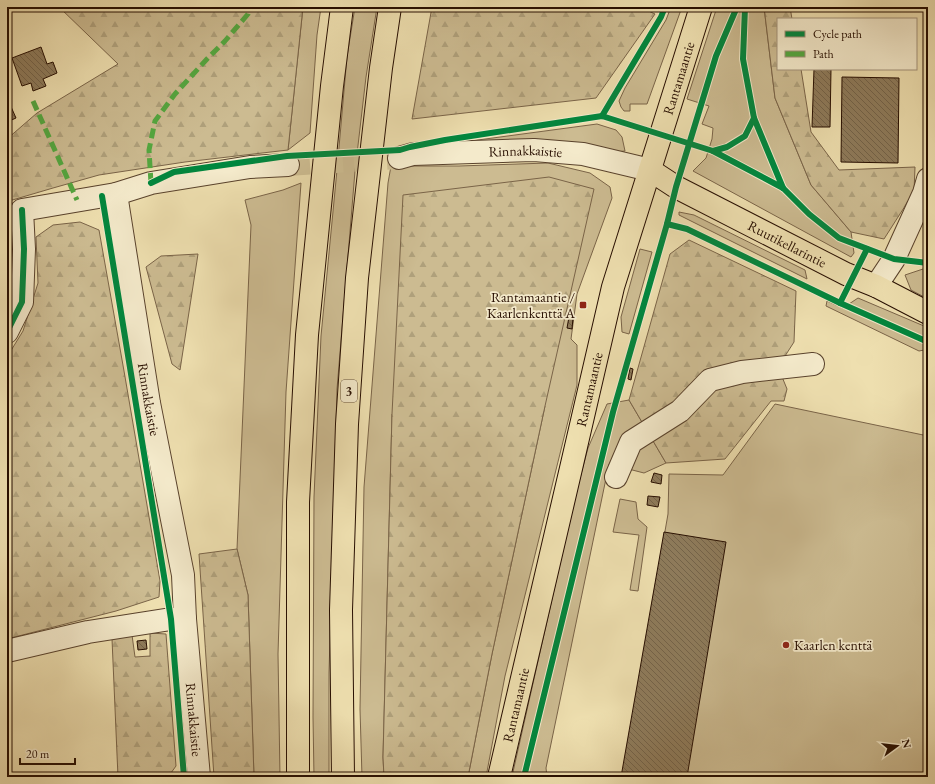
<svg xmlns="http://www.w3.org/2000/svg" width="935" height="784" viewBox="0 0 935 784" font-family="'EB Garamond',serif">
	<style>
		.green { fill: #ccbb91; stroke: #7a6448 }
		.forest { fill: url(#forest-firs); stroke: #7a6448 }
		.building { fill: url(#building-back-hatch); stroke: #270e00 }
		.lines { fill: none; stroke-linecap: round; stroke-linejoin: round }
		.minor-tunnel { stroke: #d0c095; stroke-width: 22; stroke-dasharray: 22 11; stroke-linecap: butt }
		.minor-casing { stroke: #59422c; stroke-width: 24 }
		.major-casing { stroke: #270e00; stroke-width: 24 }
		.highway-casing { stroke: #270e00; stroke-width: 24 }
		.minor { stroke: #f4eacb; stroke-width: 22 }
		.major { stroke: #eedfaf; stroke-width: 22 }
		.highway { stroke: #eedfaf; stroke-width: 22 }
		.quiet { stroke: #53a840; stroke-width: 5; stroke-dasharray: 10 5; stroke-linecap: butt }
		.cycleway-casing { stroke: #f4eacb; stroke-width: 8 }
		.cycleway { stroke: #00873e; stroke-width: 6 }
		.poi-dot { fill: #8f2418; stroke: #f4eacb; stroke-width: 1.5 }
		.labels { text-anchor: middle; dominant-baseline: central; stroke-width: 3.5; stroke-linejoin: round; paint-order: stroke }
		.shield { fill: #f4eacb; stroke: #64503d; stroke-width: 1 }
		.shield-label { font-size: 13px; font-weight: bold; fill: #270e00 }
		.street-label { font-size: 14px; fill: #270e00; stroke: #f4eacb }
		.poi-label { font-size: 14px; fill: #270e00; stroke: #f4eacb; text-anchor: end }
	</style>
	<defs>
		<pattern id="forest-firs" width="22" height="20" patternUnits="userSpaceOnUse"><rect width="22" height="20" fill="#ccbb91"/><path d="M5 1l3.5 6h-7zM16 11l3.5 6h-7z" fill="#afa07b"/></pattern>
		<pattern id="building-back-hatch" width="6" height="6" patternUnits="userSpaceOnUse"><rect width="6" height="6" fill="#8e7b5b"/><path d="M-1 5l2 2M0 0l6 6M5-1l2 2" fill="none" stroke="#746349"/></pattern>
	</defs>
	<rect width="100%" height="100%" fill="#eedfaf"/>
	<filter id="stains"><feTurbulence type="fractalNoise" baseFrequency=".005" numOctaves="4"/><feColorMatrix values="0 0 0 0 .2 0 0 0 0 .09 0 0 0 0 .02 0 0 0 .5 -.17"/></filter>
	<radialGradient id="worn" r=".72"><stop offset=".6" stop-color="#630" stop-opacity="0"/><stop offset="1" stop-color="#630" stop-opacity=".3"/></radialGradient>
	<g class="green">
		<polygon points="303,7 321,7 317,35 310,133 288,150"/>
		<polygon points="355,7 377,7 366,77 355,171 337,389 329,673 329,777 314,777 313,717 314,497 321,336 337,170 347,57"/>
		<polygon points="671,7 682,7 647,104 630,104 630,111 624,111 621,107 619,101 625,88 666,20"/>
		<polygon points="717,7 764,7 775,98 811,185 851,232 854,253 851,257 693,171 706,158 712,139 713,128 702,124 709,106 687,99"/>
		<polygon points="597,124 616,130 622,137 625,151 614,152 463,142"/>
		<polygon points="548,163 590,173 610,187 612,198 577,294 571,339 577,345 577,385 505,676 486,777 468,777 492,654 545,406 392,414 383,757 384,777 362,777 360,709 364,487 388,183 391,166 459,166"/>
		<polygon points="301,183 286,392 278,654 280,777 254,777 248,595 237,549 251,225 245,200 283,190"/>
		<polygon points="679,212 694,215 805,270 807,279 679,215"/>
		<polygon points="640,249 652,252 629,334 622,332 621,317"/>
		<polygon points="923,269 928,271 928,299 911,290 905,275"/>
		<polygon points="858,298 924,326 928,334 924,350 919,351 826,306 827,301 843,308"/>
		<polygon points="629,400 666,463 644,473 609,464 546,768 547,777 520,777 513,772 575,497 588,448 607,404"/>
		<polygon points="775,404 928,436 928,777 622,777 668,514 669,474 723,475"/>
		<polygon points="620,499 636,502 638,519 647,527 638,591 630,590 639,535 613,532"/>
	</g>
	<g class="forest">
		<polygon points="59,7 303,7 288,150 185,162 99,175 53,188 9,201 16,265 7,299 7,139 37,113 118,64"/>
		<polygon points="432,7 640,7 655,14 596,98 412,119"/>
		<polygon points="764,7 790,7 792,19 778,19 778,69 801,69 811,132 839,170 915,167 914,192 884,239 851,232 811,185 775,98"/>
		<polygon points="549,177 594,189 545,406 492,654 468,777 384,777 383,757 392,414 403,195"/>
		<polygon points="80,222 99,230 124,371 160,581 159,597 116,611 7,639 7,357 23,331 38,283 36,237 53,225"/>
		<polygon points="689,240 796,291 794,342 778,367 787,389 784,401 771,401 725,459 666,463 629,400 670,254"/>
		<polygon points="198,254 180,370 172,364 146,267 161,256"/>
		<polygon points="237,549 248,595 254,777 214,777 199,554"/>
		<polygon points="150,633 166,634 176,766 168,777 118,777 112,639 132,635 135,657 150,656"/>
	</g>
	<g class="building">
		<polygon points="41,47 47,64 53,62 57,73 43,79 46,86 33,91 31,83 22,86 12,58"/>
		<polygon points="814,69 831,69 830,127 812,127"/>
		<polygon points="842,77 899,78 898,163 841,162"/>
		<polygon points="7,100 8,100 16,118 7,122"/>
		<polygon points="569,317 573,318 572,329 567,328"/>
		<polygon points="630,368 633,369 631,380 628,379"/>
		<polygon points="654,473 662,475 661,484 651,482"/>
		<polygon points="648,496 660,497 658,507 647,505"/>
		<polygon points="664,532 726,542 687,777 621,777"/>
		<polygon points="146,640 147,649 138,650 137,641"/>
	</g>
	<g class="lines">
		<polyline class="minor-tunnel" points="288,165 399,158"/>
		<defs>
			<g id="minor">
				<path id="s1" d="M 399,158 L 413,154 L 534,150 L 583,154 L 650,170"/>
				<path id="s2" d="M 116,194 L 149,403 L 183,575 L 185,619 L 199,777"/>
				<polyline points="876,286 894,259 924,193 928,179"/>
				<polyline points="7,332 22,302 24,249 22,210 116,194 151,183 250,167 288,165"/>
				<polyline points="616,477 631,442 680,411 710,380 742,372 813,364"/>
				<polyline points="7,651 88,632 171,619 185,619"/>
			</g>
			<g id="major">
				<path id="s3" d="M 650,170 L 676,187 L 846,274 L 876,286 L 928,313"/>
				<path id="s4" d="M 499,777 L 572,464 L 613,287 L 701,7"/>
			</g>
			<g id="highway">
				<polyline points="298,777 298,502 307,335 332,86 342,7"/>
				<polyline points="343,777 341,610 347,424 357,278 381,68 390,7"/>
			</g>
		</defs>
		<use href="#minor" class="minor-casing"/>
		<use href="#major" class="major-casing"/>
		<use href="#highway" class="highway-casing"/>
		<use href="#minor" class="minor"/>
		<use href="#major" class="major"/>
		<use href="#highway" class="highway"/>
		<g class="quiet">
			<polyline points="33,101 77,200"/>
			<polyline points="151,183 149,150 155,121 175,94 207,59 225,41 248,14 250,7"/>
		</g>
		<defs>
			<g id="cycleway">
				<polyline points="602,116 661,17 665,7"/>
				<polyline points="754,118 783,188"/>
				<polyline points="713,151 727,147 745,136 754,118 743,59 745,7"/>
				<polyline points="151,183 174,172 287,156 400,150 410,147 445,140 602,116 713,151 783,188 809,214 839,238 894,259 928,263"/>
				<polyline points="102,196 171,619 184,777"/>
				<polyline points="667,224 687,229 840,303 928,342"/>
				<polyline points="840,303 867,249"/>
				<polyline points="7,332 22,302 24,249 22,210"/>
				<polyline points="524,777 613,412 667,224 676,187 716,56 737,7"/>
			</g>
		</defs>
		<use href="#cycleway" class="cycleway-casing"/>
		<use href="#cycleway" class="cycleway"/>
	</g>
	<g class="poi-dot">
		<rect x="579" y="301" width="8" height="8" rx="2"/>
		<circle cx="786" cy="645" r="4"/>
	</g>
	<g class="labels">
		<rect class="shield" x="341" y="380" width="16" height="22" rx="3"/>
		<g class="shield-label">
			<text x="349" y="391">3</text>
		</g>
		<g class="street-label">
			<text stroke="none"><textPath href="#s4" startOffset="722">Rantamaantie</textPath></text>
			<text stroke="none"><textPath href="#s1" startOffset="127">Rinnakkaistie</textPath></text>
			<text stroke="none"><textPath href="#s3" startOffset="156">Ruutikellarintie</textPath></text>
			<text stroke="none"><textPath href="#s4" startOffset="398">Rantamaantie</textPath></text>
			<text stroke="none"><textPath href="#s2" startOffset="208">Rinnakkaistie</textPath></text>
			<text stroke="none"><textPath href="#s4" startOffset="74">Rantamaantie</textPath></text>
			<text stroke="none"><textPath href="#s2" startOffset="532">Rinnakkaistie</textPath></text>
		</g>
		<g class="poi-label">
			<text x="575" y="297">Rantamaantie /<tspan x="575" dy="16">Kaarlenkenttä A</tspan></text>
			<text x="794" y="645" text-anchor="start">Kaarlen kenttä</text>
		</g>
	</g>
	<rect width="935" height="784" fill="none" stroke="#eedfaf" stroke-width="24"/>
	<rect x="8" y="8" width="919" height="768" fill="none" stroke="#270e00" stroke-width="2"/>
	<rect x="12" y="12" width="911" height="760" fill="none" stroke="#270e00"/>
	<rect x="777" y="18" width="140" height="52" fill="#f4eacb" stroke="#a2927a"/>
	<rect x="785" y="31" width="20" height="6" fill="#00873e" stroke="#a2927a"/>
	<text x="813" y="38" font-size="12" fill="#270e00">Cycle path</text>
	<rect x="785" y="51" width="20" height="6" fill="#53a840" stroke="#a2927a"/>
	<text x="813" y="58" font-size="12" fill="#270e00">Path</text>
	<g transform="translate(897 746) rotate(75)" stroke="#f4eacb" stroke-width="3" paint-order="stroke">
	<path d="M0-3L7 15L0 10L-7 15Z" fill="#270e00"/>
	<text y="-6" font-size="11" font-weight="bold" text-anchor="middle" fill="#270e00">N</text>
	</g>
	<path d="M20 758v6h55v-6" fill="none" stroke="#270e00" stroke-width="2"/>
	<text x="26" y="758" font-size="12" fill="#270e00" stroke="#f4eacb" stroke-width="3" paint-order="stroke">20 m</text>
	<rect width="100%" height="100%" filter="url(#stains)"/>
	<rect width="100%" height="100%" fill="url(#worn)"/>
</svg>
